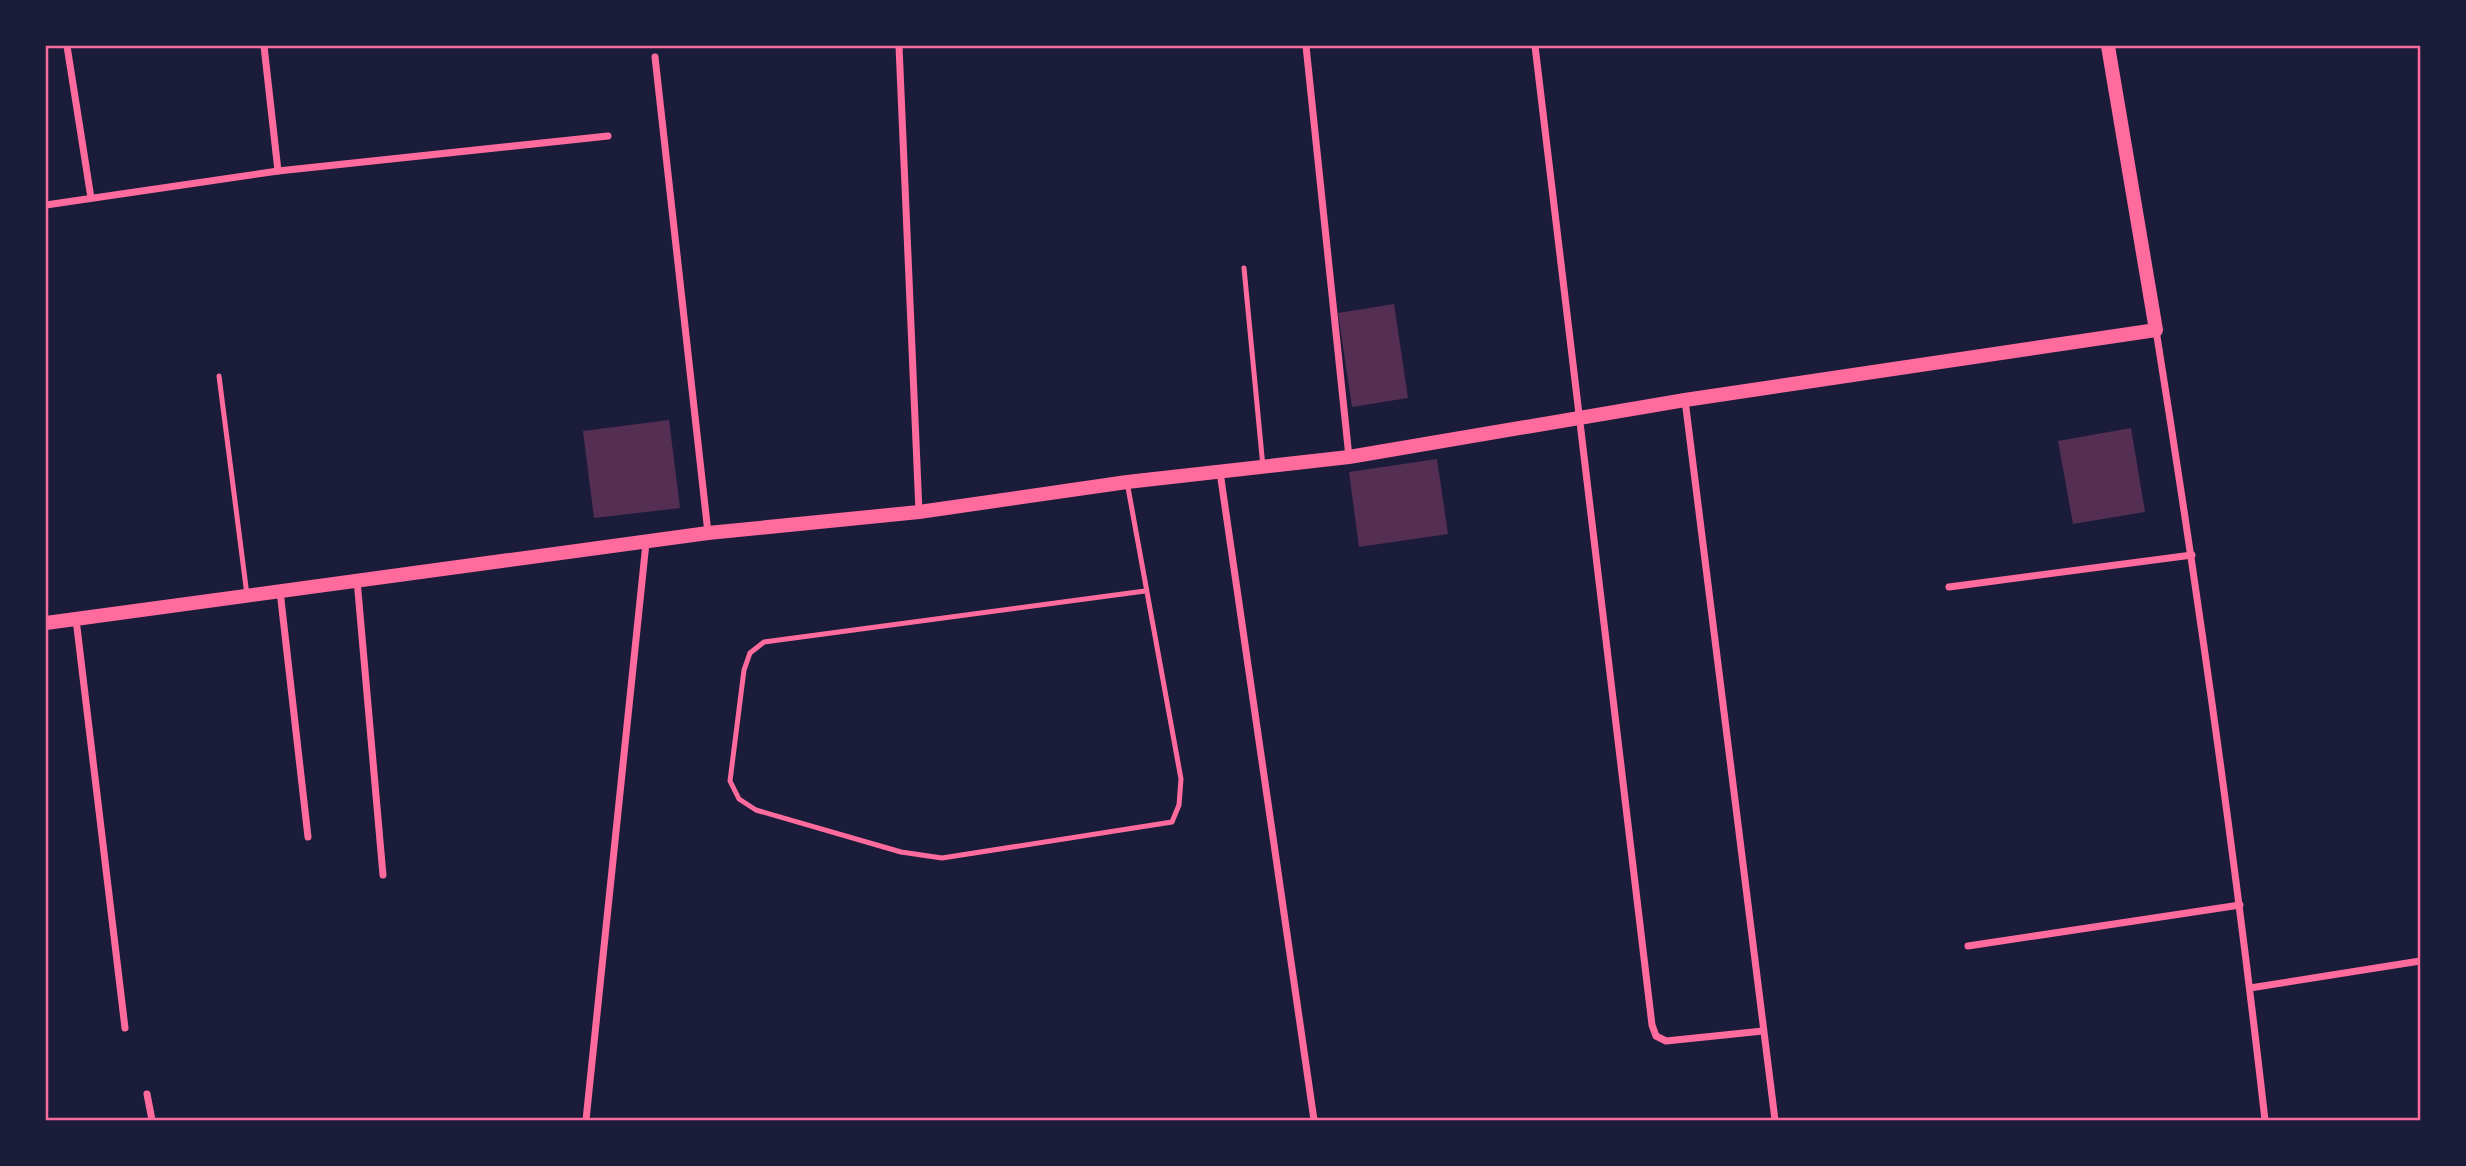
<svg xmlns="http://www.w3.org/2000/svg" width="2466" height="1166" viewBox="0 0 2466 1166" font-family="'IBM Plex Sans',sans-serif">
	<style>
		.building { fill: #542f53 }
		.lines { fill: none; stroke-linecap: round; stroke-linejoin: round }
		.service { stroke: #ff6b9d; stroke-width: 5 }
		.minor { stroke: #ff6b9d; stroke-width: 7 }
		.secondary { stroke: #ff6b9d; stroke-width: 14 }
		.neatline { fill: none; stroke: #ff6b9d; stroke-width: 2.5 }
	</style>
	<rect width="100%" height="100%" fill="#1b1b3a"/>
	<g class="building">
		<polygon points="1394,304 1408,398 1352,407 1338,313"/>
		<polygon points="669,420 680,508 594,518 583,431"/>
		<polygon points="2131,428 2145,512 2073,524 2058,441"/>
		<polygon points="1437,459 1448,534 1359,547 1349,472"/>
	</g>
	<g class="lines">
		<g class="service">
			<polyline points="1244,268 1263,467"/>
			<polyline points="219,376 247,595"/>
			<polyline points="1127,482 1181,779 1179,805 1172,822 942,858 901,852 756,810 739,799 730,781 744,670 750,653 764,642 1145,591"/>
		</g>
		<g class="minor">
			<polyline points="67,46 91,198"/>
			<polyline points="264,46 278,171"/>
			<polyline points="899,46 919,512"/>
			<polyline points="1306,46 1349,457"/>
			<polyline points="1535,46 1652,1025 1656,1036 1666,1041 1763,1031"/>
			<polyline points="655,57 708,533"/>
			<polyline points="46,205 278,171 608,136"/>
			<path d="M 2156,330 C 2198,593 2235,856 2265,1120"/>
			<polyline points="1685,400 1775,1120"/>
			<polyline points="1220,472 1314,1120"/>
			<polyline points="357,580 383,875"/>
			<polyline points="1949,587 2192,555"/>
			<polyline points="280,591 308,837"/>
			<polyline points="76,619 125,1028"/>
			<polyline points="1968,946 2240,905"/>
			<polyline points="2250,988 2420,961"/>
			<polyline points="147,1094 152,1120"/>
			<polyline points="586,1120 646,543"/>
		</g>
		<polyline class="secondary" points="46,623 708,533 919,512 1127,482 1349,457 1685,400 2156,330 2108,46"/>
	</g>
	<rect width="2466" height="1166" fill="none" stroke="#1b1b3a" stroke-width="94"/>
	<rect x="47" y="47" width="2372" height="1072" class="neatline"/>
</svg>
